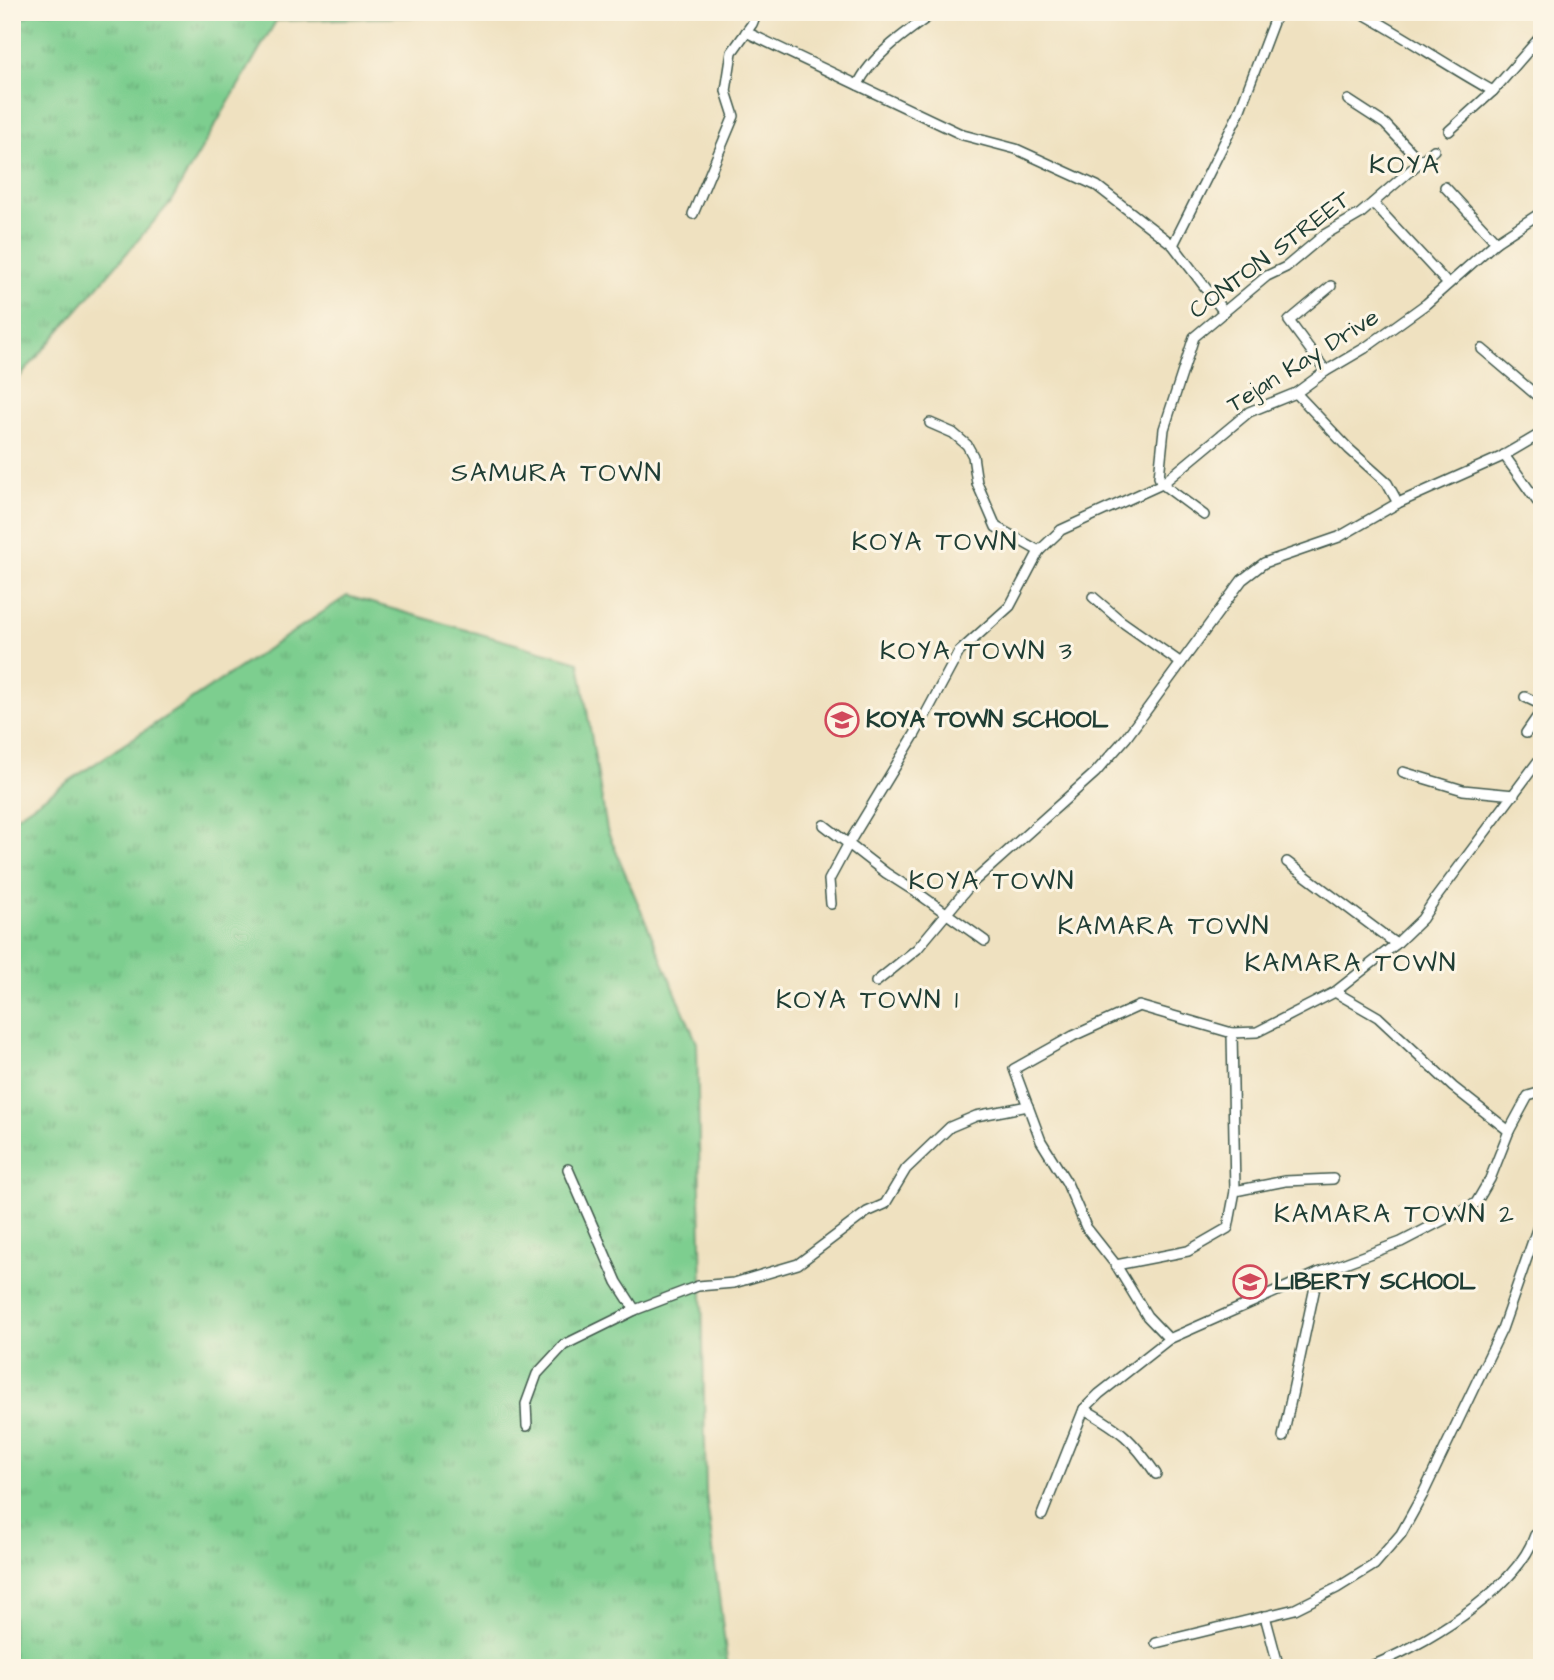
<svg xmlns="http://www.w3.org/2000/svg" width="1554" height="1680" viewBox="0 0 1554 1680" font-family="'Architects Daughter',sans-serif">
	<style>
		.grass { fill: url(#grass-tufts); stroke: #4e8662; stroke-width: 2 }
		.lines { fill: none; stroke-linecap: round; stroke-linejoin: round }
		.minor-casing { stroke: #3e5649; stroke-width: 12 }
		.minor { stroke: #fff; stroke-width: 9 }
		.labels { text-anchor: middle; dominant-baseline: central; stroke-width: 6; stroke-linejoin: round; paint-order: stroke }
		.street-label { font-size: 24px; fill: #1f3d34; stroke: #fcf5e5 }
		.poi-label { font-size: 24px; font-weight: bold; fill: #1f3d34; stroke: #fcf5e5; text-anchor: start }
		.neighbourhood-label { font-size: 26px; letter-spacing: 2px; fill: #1f3d34; stroke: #fcf5e5 }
	</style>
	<defs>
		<pattern id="grass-tufts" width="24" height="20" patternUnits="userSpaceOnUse" patternTransform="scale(1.75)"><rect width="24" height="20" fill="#7dce8f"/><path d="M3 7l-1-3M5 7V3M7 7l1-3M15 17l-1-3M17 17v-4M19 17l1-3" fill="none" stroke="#66a876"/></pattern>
	</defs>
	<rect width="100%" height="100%" fill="#fcf5e5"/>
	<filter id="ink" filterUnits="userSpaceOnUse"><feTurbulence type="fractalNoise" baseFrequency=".0143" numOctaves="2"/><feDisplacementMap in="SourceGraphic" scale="14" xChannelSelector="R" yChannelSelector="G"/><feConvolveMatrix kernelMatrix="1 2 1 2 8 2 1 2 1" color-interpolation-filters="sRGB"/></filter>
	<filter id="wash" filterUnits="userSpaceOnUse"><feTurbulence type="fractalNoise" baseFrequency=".00686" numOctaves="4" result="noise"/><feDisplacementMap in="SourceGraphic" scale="28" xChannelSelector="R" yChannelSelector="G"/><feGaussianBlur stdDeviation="1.57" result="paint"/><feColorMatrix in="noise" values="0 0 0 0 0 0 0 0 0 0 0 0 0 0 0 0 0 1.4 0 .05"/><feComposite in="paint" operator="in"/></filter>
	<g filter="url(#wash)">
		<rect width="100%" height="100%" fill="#efe1c0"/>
		<g class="grass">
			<polygon points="35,12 457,12 457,15 276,21 170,203 12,386 12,23"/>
			<polygon points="347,596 579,662 607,830 697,1043 706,1494 728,1668 12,1668 12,819"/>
		</g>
	</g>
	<g filter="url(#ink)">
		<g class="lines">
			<defs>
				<g id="minor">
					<path d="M 1360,12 C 1406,37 1448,66 1493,91 L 1542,35"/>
					<polyline points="746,32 963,135 1016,149 1097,186 1173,245 1224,312"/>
					<path d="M 858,85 C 870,57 910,29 935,12"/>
					<polyline points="1348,100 1385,124 1421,162"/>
					<polyline points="1449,131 1493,91"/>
					<polyline points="1445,187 1496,242"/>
					<polyline points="1373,203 1448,284"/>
					<polyline points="693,214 734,116 726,91 732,52 752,24 757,12"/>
					<polyline points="1173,245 1238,115 1277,12"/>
					<polyline points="1482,349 1542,400"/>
					<polyline points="1326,371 1289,321 1331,286"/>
					<polyline points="1296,393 1349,449 1387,483 1398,503"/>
					<polyline points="930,423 953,433 967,445 973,456 977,483 996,527 1039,551"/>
					<polyline points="1504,455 1542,508"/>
					<polyline points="1204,515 1162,484 1159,477 1164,429 1194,337 1267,276 1286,267 1324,235 1360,214 1434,150"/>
					<polyline points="1093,597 1121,621 1181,663"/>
					<polyline points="1525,697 1542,705"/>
					<polyline points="1526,733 1542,710"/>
					<polyline points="1403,772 1463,790 1514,795"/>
					<polyline points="824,825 886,873 922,896 985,941"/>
					<polyline points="1287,862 1396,944"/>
					<polyline points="831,904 829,880 849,843 915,734 959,652 1010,606 1039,551 1061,530 1162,484 1249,412 1296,393 1326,371 1365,348 1426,304 1496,242 1542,212"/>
					<polyline points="876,982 917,949 972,883 1095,773 1126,738 1242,580 1264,563 1339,537 1398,503 1501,457 1542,433"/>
					<polyline points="1335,992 1378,1017 1453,1087 1509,1131"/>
					<polyline points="568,1169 617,1282 635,1310"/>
					<polyline points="1235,1191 1285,1181 1333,1179"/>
					<polyline points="1116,1265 1188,1251 1228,1228 1235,1191 1232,1033"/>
					<polyline points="1169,1339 1147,1316 1116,1265 1086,1227 1067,1183 1041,1141 1014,1069 1073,1036 1139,1006 1232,1033 1257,1032 1335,992 1396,944 1422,919 1435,899 1542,756"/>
					<path d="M 1084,1409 C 1121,1430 1132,1439 1156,1474"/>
					<polyline points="527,1426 526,1404 537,1374 564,1345 635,1310 698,1286 734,1283 798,1264 867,1212 885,1204 906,1169 950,1127 976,1116 1028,1106"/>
					<polyline points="1283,1437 1318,1273"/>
					<polyline points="1042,1515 1084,1409 1099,1394 1169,1339 1318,1273 1401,1242 1476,1203 1490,1179 1509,1131 1528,1096 1542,1092"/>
					<polyline points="1265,1616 1279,1668"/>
					<polyline points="1156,1643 1295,1609 1337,1588 1374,1565 1401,1534 1423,1494 1502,1329 1542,1215"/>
					<path d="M 1366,1668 C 1420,1648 1516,1591 1535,1535"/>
				</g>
			</defs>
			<use href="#minor" class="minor-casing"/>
			<use href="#minor" class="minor"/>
		</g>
	</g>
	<defs>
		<symbol id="school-ring" viewBox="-11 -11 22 22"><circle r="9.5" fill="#fcf5e5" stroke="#d1495b" stroke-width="1.5"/><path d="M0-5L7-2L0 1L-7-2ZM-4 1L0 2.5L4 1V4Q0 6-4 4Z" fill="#d1495b"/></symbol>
	</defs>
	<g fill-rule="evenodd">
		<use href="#school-ring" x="823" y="701" width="38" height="38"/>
		<use href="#school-ring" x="1231" y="1263" width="38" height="38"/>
	</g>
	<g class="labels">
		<g class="street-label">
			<text transform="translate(1270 255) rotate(-37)">CONTON STREET</text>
			<text transform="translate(1303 361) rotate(-32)">Tejan Kay Drive</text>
		</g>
		<g class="poi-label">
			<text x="866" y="720">KOYA TOWN SCHOOL</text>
			<text x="1274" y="1282">LIBERTY SCHOOL</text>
		</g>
		<g class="neighbourhood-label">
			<text x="1405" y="165">KOYA</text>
			<text x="557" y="473">SAMURA TOWN</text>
			<text x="935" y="542">KOYA TOWN</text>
			<text x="977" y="651">KOYA TOWN 3</text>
			<text x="992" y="881">KOYA TOWN</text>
			<text x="1164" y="926">KAMARA TOWN</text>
			<text x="1351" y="963">KAMARA TOWN</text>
			<text x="868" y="1000">KOYA TOWN 1</text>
			<text x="1395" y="1214">KAMARA TOWN 2</text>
		</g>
	</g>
	<rect width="1554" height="1680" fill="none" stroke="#fcf5e5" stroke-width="42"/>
</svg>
